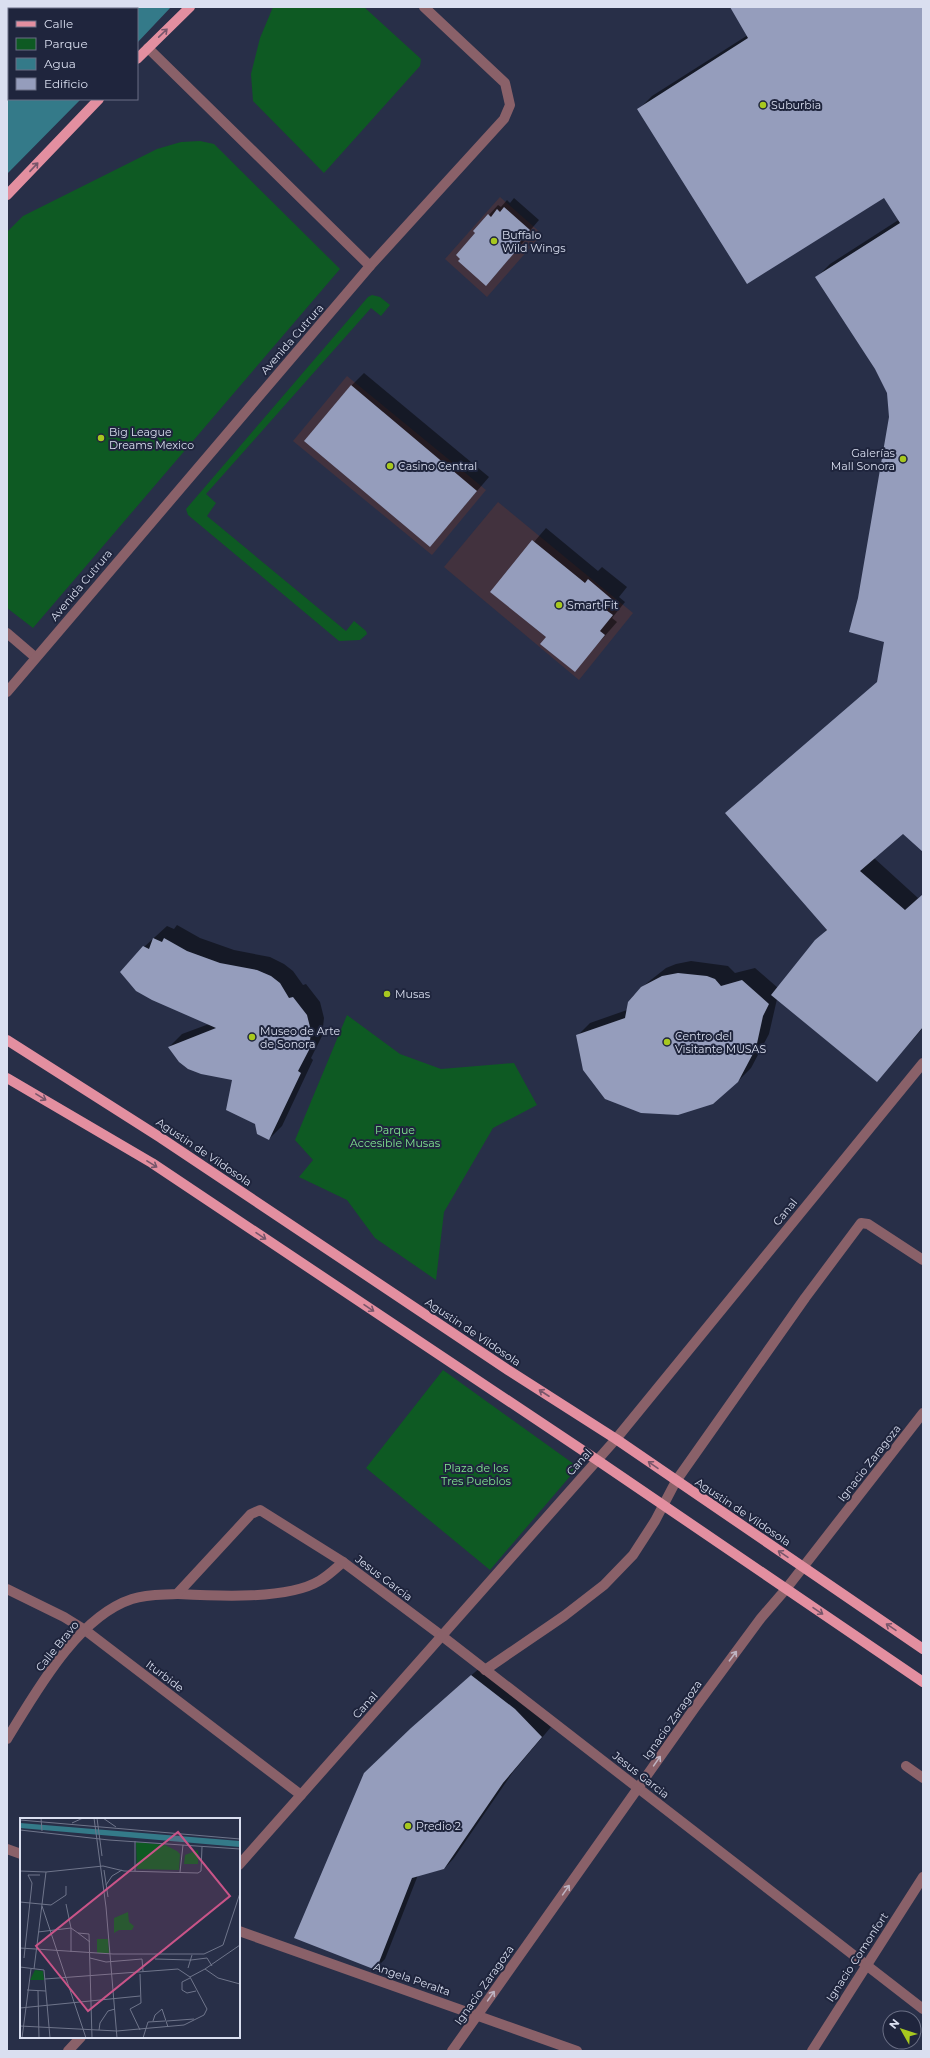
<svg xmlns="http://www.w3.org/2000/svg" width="930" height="2058" viewBox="0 0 930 2058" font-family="Montserrat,sans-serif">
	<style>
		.commercial { fill: #42323e }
		.green { fill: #0e5a23 }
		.water { fill: #347a89 }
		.shadow { fill: #0007 }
		.building { fill: #959dbc }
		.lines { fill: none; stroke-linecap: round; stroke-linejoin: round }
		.minor { stroke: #8a6169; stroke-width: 10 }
		.major { stroke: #e38fa0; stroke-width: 10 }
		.oneway { stroke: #77556a }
		.oneway2 { stroke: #beb3c1 }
		.poi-dot { fill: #a7c81f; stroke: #1f253d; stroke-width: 1.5 }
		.labels { text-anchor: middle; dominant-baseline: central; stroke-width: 4; stroke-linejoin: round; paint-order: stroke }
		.poi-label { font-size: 11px; fill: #dadff0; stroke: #1f253d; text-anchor: start }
		.street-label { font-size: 11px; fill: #dadff0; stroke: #1f253d }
		.park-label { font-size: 11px; fill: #81e590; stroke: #1f253d }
		.inset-road { fill: none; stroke: #6f758b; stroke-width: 1 }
		.view { fill: #c95488; fill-opacity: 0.15; stroke: #c95488; stroke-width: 2 }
		.inset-edge { fill: none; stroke: #dadff0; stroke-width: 2 }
	</style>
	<rect width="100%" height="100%" fill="#282f48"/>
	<g class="commercial">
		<polygon points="500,197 542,234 487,297 445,259"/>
		<polygon points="347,376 486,490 432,555 293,441"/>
		<polygon points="498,502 633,613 579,680 444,567"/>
	</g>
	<g class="green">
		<polygon points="273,7 364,7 421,59 420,66 324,173 253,101 251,74 260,38"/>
		<polygon points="200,141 214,144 340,269 33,628 7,608 7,232 23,216 157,149 181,142"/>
		<polygon points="372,295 380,297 390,305 381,316 371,308 206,494 216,503 207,516 346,631 354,621 366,631 367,634 360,640 339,641 188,515 186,509 368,297"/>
		<polygon points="347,1015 400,1054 441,1069 514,1063 537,1105 493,1128 444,1212 436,1280 375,1238 347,1200 299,1177 313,1160 295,1140"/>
		<polygon points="443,1370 578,1467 490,1570 366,1468"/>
	</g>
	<g class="water">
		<polygon points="82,7 171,7 137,43 137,9 80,9"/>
		<polygon points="9,81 9,99 81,99 7,174 7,83"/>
	</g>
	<g class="shadow">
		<polygon points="731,7 923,7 923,851 903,833 874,858 918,898 923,894 923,1028 876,1081 777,999 769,1034 751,1068 737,1082 577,1036 590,1023 627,1010 633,996 647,983 666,968 676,964 691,961 728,966 735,973 755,968 778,988 827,929 727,813 879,681 885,641 859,598 890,417 888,393 876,369 817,277 830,264 900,219 884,196 639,109 652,96 748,35"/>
		<polygon points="514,198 539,220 522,240 524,241 495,275 477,233 489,215 498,205 501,207 507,200 510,203"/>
		<polygon points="364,373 489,477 430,546 351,386"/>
		<polygon points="546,528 598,571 602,567 627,587 619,597 625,602 612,618 617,622 575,670 547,637 491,592"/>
		<polygon points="177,925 200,938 234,950 270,957 284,964 293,971 303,985 306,984 320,1002 324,1018 322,1036 311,1058 313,1060 282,1126 269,1139 255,1124 233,1080 169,1047 182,1034 209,1024 144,947 167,926 174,929"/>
		<polygon points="482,1666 551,1727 513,1772 454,1858 444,1869 418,1875 385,1959 375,1969 375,1763 422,1718"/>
	</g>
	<g class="building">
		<polygon points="730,7 923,7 923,852 903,834 860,871 905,910 923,894 923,1027 877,1082 771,995 815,940 827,930 725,813 877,682 884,642 849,632 858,598 889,417 887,393 875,369 815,277 900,223 884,198 747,284 637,109 748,38"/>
		<polygon points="504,207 530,230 513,250 515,252 486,286 458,261 460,259 456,255 475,233 473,231 488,214 491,217 497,209 500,212"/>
		<polygon points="351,385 477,491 430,547 304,441"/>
		<polygon points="532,540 585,583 588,579 614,601 606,610 613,615 600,631 605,635 575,672 540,644 546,637 490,592"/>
		<polygon points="153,938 162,942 164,938 187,951 220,963 257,970 271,976 280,983 289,998 293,997 307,1015 311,1031 309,1050 298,1071 301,1073 269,1140 257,1134 255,1124 226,1110 232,1080 201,1074 188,1069 179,1062 168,1047 216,1028 152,1000 136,991 120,972 143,946 149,949"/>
		<polygon points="678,973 707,976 715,979 721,986 742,980 769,1004 763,1016 756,1048 738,1082 713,1104 678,1115 641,1113 605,1099 583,1070 576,1035 625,1018 628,1002 641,987 662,976"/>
		<polygon points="471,1675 515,1709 542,1737 503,1783 444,1869 412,1878 376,1970 294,1938 364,1773 411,1728"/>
	</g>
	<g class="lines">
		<g class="minor">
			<polyline points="148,48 370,266"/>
			<polyline points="7,633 35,657"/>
			<polyline points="7,692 370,266 504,119 510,105 505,83 424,7"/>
			<polyline points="7,1589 64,1617 85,1630 301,1795"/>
			<path d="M 177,1594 C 215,1596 287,1600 319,1581 C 328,1576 335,1569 343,1562"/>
			<polyline points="485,1670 564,1616 604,1585 633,1555 655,1521 676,1481 805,1298 861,1223 868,1224 923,1260"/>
			<path d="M 7,1739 C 36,1692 77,1617 132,1599 C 147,1594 162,1595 177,1594 L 251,1514 L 260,1510 L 343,1562 L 442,1636 L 923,2009"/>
			<polyline points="906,1766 923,1778"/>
			<polyline points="7,1849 21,1854"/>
			<polyline points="239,1865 616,1439 923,1063"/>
			<polyline points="239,1931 577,2051"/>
			<polyline points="68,2051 81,2037"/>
			<polyline points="452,2051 696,1706 761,1618 786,1589 923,1413"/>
			<polyline points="812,2051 923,1877"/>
		</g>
		<g class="major">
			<polyline points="42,9 44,7"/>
			<polyline points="7,46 9,44"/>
			<polyline points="137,59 190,7"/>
			<polyline points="7,195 99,99"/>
			<polyline points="7,1040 161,1138 508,1370 616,1439 923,1649"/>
			<polyline points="7,1078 152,1163 597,1460 923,1682"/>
		</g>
	</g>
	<defs><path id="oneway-shaft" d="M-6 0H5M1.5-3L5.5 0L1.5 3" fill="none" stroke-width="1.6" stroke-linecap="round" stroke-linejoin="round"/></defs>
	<g class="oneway">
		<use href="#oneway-shaft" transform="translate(163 33) rotate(-44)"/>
		<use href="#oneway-shaft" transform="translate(34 167) rotate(-47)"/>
		<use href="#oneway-shaft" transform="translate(41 1097) rotate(31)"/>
		<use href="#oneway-shaft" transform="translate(152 1164) rotate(32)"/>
		<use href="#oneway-shaft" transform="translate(261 1236) rotate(34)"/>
		<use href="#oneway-shaft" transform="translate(369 1308) rotate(34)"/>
		<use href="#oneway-shaft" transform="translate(544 1393) rotate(-147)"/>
		<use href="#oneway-shaft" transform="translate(653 1465) rotate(-145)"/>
		<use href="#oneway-shaft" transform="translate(783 1554) rotate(-146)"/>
		<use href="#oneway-shaft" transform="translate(818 1611) rotate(34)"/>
		<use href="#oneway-shaft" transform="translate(891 1627) rotate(-146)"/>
	</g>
	<g class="oneway2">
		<use href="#oneway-shaft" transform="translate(733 1656) rotate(-53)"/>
		<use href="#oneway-shaft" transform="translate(657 1761) rotate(-55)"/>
		<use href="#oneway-shaft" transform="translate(566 1890) rotate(-55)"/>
		<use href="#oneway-shaft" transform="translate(491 1996) rotate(-55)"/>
	</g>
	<g class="poi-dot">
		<circle cx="763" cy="105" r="4"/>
		<circle cx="494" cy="241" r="4"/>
		<circle cx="101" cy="438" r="4"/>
		<circle cx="903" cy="459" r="4"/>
		<circle cx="390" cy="466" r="4"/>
		<circle cx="559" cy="605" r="4"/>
		<circle cx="387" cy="994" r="4"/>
		<circle cx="252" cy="1037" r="4"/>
		<circle cx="667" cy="1042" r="4"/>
		<circle cx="408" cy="1826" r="4"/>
	</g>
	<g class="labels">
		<g class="poi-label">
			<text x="771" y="105">Suburbia</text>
			<text x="502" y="235">Buffalo<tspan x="502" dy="13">Wild Wings</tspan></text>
			<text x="109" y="432">Big League<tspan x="109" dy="13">Dreams Mexico</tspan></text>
			<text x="895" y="453" text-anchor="end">Galerías<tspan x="895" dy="13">Mall Sonora</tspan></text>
			<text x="398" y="466">Casino Central</text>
			<text x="567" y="605">Smart Fit</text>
			<text x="395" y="994">Musas</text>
			<text x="260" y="1031">Museo de Arte<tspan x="260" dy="13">de Sonora</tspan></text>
			<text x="675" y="1036">Centro del<tspan x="675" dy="13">Visitante MUSAS</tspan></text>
			<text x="416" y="1826">Predio 2</text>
		</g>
		<g class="street-label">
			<text transform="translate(292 339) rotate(-49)">Avenida Cutrura</text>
			<text transform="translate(81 585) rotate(-50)">Avenida Cutrura</text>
			<text transform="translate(204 1152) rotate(34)">Agustin de Vildosola</text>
			<text transform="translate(785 1212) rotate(-51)">Canal</text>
			<text transform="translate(473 1332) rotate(34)">Agustin de Vildosola</text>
			<text transform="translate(579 1462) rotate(-48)">Canal</text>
			<text transform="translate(869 1463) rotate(-52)">Ignacio Zaragoza</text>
			<text transform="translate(743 1512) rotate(34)">Agustin de Vildosola</text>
			<text transform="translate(384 1578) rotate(37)">Jesus Garcia</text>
			<text transform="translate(57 1646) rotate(-51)">Calle Bravo</text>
			<text transform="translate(165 1676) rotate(37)">Iturbide</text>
			<text transform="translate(365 1705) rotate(-48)">Canal</text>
			<text transform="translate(672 1720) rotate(-55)">Ignacio Zaragoza</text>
			<text transform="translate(641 1775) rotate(38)">Jesus Garcia</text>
			<text transform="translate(857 1957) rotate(-57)">Ignacio Comonfort</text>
			<text transform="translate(412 1979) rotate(19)">Angela Peralta</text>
			<text transform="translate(484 1985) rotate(-55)">Ignacio Zaragoza</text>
		</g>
		<g class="park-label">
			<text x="395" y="1130">Parque<tspan x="395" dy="13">Accesible Musas</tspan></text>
			<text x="476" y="1468">Plaza de los<tspan x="476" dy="13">Tres Pueblos</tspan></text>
		</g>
	</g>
	<g transform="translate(20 1818)">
		<rect width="220" height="220" fill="#282f48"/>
		<path d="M 116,24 L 145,27 L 157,33 L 160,36 L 159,52 L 117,51 ZM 178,32 L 178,46 L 164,46 L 165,37 ZM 108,94 L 109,104 L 114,108 L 112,112 L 99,112 L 94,115 L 94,100 ZM 77,121 L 88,121 L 89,135 L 77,135 ZM 15,152 L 23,153 L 24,162 L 10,162 Z" fill="#0e5a23"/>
		<path d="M 0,5 L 220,23 L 220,29 L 0,10 Z" fill="#347a89"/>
		<path class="inset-road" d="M 21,0 L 22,13M 74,0 L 86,89 L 97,220M 77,0 L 82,38M 83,0 L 96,9M 0,2 L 220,21M 52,5 L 63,0M 0,12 L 89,22 L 220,31M 84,52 L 88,79M 0,53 L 26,54 L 83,48 L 104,53 L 178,55 L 181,53 L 182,29M 115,53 L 115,23M 160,54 L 163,27M 86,67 L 92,58 L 102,52M 0,84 L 31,87 L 46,77 L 46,68M 46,86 L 51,110 L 51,134M 22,88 L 66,220M 18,114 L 51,110 L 58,115 L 69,116 L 72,220M 58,115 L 70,124M 0,130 L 93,136 L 184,136 L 203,127 L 220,75M 4,140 L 12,65 L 8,57 L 20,57M 70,140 L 86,144 L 122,141 L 123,153M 135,141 L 171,142 L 187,140 L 192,148M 0,149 L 24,152 L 30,220M 168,150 L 172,137M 14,151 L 26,54M 185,151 L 220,127M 120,156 L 121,185 L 110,191 L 120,212M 170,160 L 162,164 L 162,172 L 167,175 L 176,173M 25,161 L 158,151 L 170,159 L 185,151 L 198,160 L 220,166M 7,172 L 26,173M 18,173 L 19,220M 0,190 L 120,178M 133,203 L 135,197 L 142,191 L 148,209M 147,203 L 174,201M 0,208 L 97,213 L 164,207 L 184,197 L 187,191 L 170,159M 79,212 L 80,205 L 88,193 L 95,191M 2,220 L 11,151M 123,220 L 128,204 L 145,203"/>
		<path class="view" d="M 158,14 L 210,78 L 68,193 L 16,128 Z"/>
		<rect width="220" height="220" class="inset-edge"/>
	</g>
	<rect width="930" height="2058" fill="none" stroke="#dadff0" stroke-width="16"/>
	<rect x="8" y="8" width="130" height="92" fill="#1f253d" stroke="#6a6f85"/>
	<rect x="16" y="21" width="20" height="6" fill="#e38fa0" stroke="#6a6f85"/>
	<text x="44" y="28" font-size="12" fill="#dadff0">Calle</text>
	<rect x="16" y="38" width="20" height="12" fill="#0e5a23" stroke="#6a6f85"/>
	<text x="44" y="48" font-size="12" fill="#dadff0">Parque</text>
	<rect x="16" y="58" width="20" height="12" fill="#347a89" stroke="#6a6f85"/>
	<text x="44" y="68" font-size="12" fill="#dadff0">Agua</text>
	<rect x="16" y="78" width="20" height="12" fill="#959dbc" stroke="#6a6f85"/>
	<text x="44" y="88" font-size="12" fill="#dadff0">Edificio</text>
	<g transform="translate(902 2030) rotate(309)"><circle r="19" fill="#1f253d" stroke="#6a6f85"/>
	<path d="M0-3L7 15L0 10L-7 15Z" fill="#a7c81f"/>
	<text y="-6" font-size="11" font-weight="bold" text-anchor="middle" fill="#dadff0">N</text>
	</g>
</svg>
